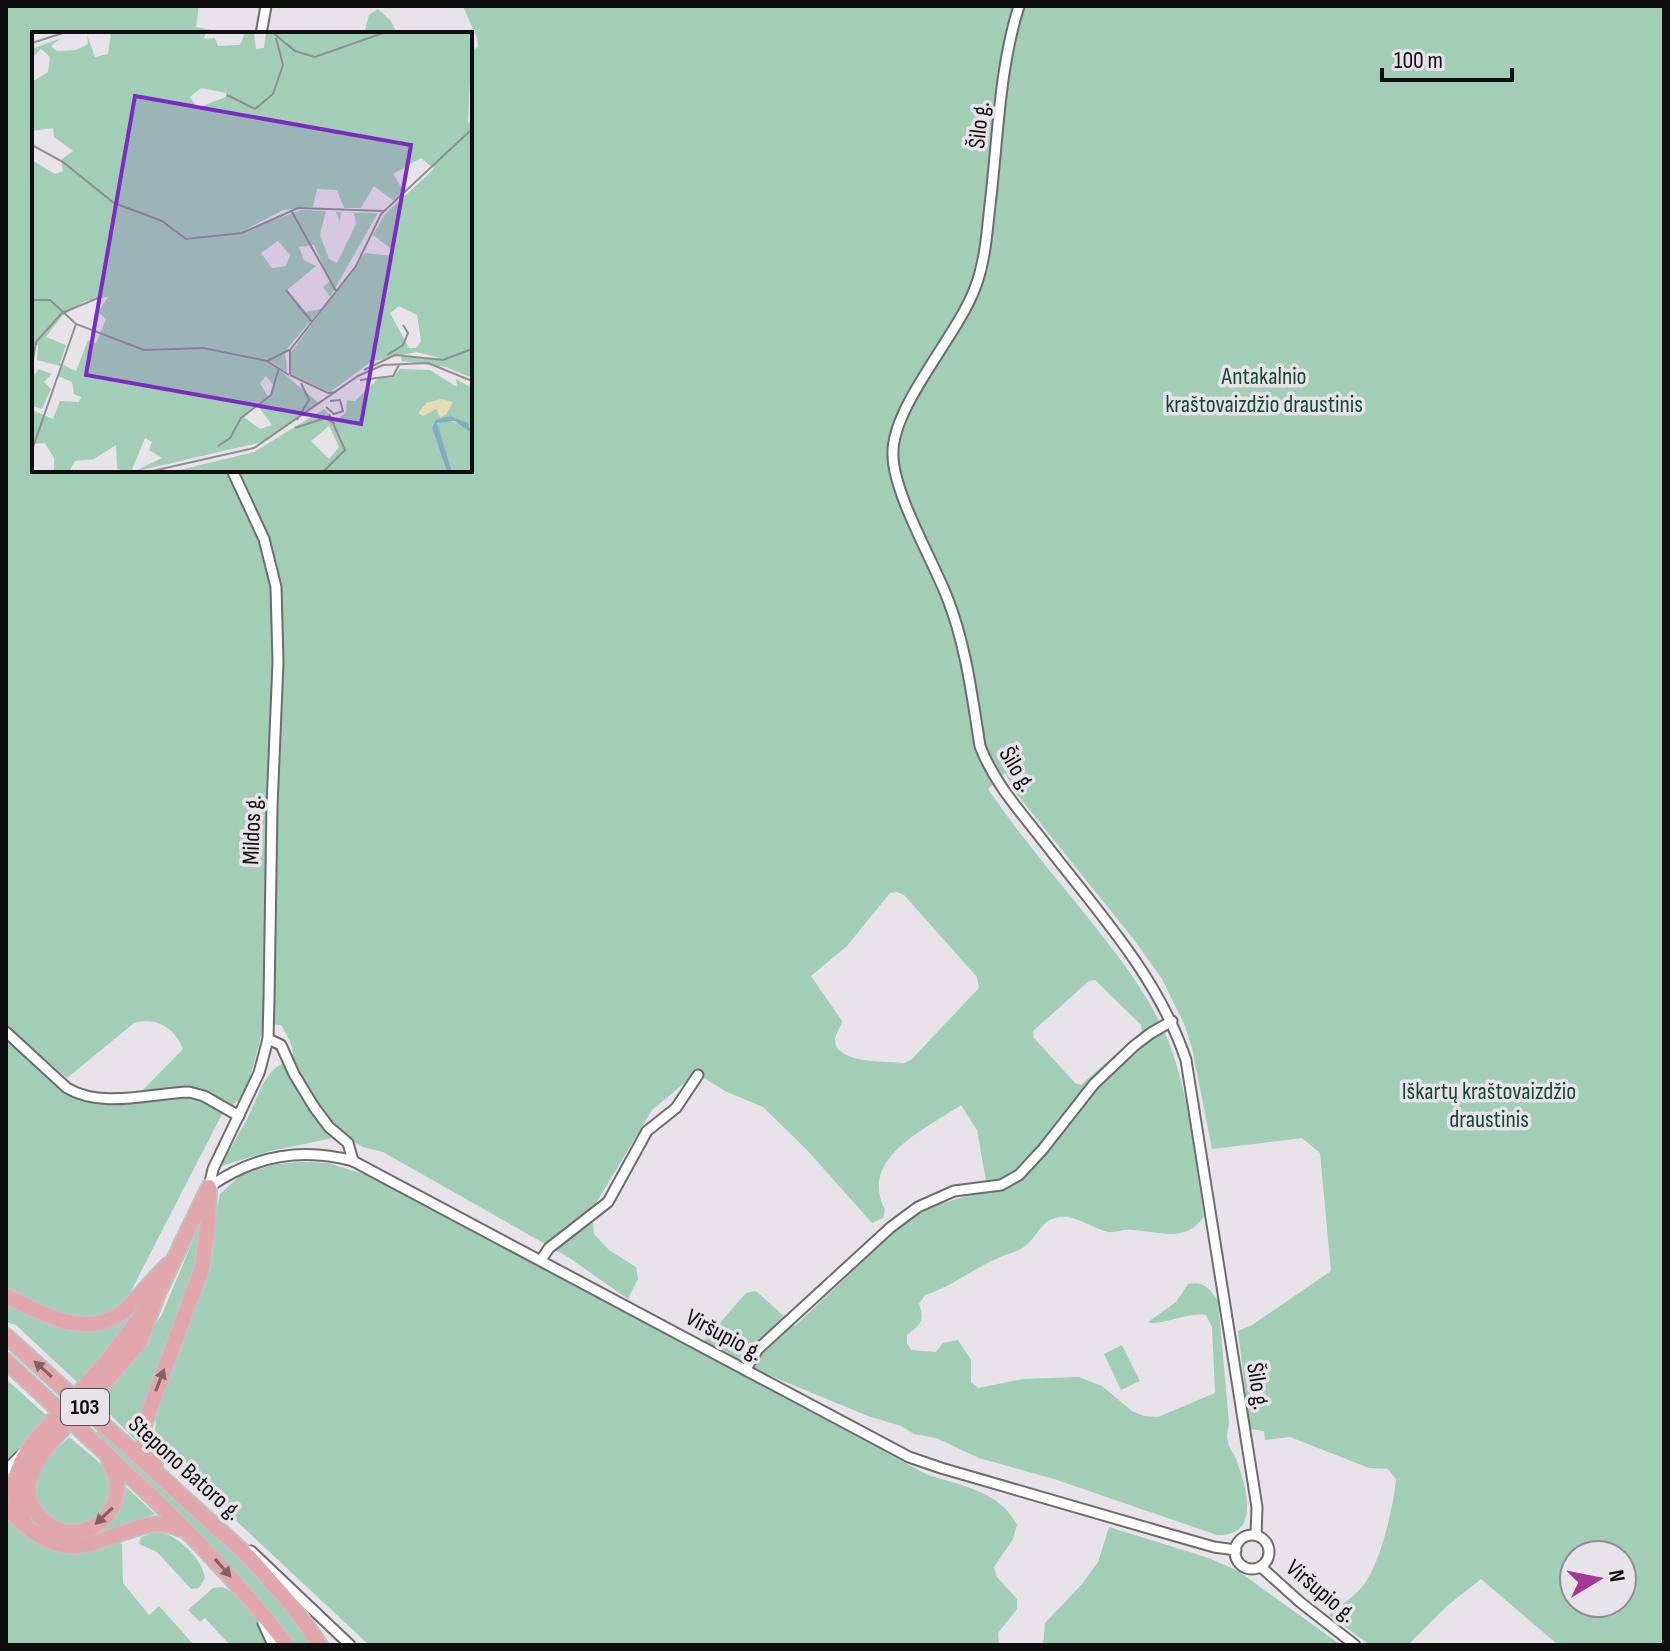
<svg xmlns="http://www.w3.org/2000/svg" width="1670" height="1651" viewBox="0 0 1670 1651" font-family="'Sofia Sans Condensed',sans-serif">
	<style>
		.green { fill: #a2cdb7; fill-rule: evenodd }
		.lines { fill: none; stroke-linecap: round; stroke-linejoin: round }
		.minor-casing { stroke: #6f6b6f; stroke-width: 13 }
		.primary-casing { stroke: #c1c0c1; stroke-width: 18 }
		.minor { stroke: #fff; stroke-width: 9 }
		.primary { stroke: #e1a7ac; stroke-width: 14 }
		.oneway { fill: #826265 }
		.labels { text-anchor: middle; dominant-baseline: central; stroke-width: 7; stroke-linejoin: round; paint-order: stroke }
		.shield { fill: #e8e3e8; stroke: #504e50; stroke-width: 2 }
		.shield-label { font-size: 22px; font-weight: bold; fill: #0f0e0f }
		.street-label { font-size: 24px; fill: #0f0e0f; stroke: #e8e3e8 }
		.park-label { font-size: 24px; fill: #124932; stroke: #e8e3e8 }
		.inset-road { fill: none; stroke: #918e91; stroke-width: 2 }
		.view { fill: #7b2cbf; fill-opacity: 0.15; stroke: #7b2cbf; stroke-width: 4 }
		.inset-edge { fill: none; stroke: #0f0e0f; stroke-width: 4 }
	</style>
	<rect width="100%" height="100%" fill="#e8e3e8"/>
	<g class="green">
		<path d="M 6,6 L 199,6 L 196,27 L 233,34 L 34,34 L 34,470 L 470,470 L 470,51 L 478,47 L 477,38 L 463,6 L 1664,6 L 1664,1645 L 1558,1645 L 1481,1579 L 1447,1606 L 1408,1645 L 1370,1645 L 1329,1615 C 1339,1606 1354,1597 1363,1586 C 1381,1562 1393,1509 1396,1479 L 1388,1469 L 1369,1468 L 1290,1437 L 1265,1440 L 1264,1431 L 1250,1429 L 1238,1331 L 1252,1325 L 1331,1271 L 1320,1153 L 1302,1138 L 1212,1149 L 1192,1048 L 1185,1026 L 1162,979 L 1135,941 L 1016,793 L 1005,773 L 988,789 C 1020,836 1057,879 1093,924 C 1123,962 1154,1002 1171,1048 C 1190,1101 1195,1161 1204,1216 C 1187,1244 1158,1231 1132,1230 C 1124,1229 1115,1233 1108,1232 C 1091,1228 1073,1212 1055,1218 C 1040,1222 1036,1239 1024,1247 C 1016,1253 1004,1254 996,1259 C 971,1270 951,1287 925,1295 L 919,1304 C 925,1321 921,1324 907,1335 L 907,1343 L 911,1350 L 936,1352 L 943,1343 L 958,1340 L 971,1360 L 971,1382 L 978,1388 L 1023,1379 L 1079,1377 L 1102,1386 L 1132,1411 L 1144,1416 L 1158,1417 L 1215,1393 L 1212,1327 L 1206,1315 C 1187,1312 1159,1327 1148,1322 L 1176,1302 L 1188,1284 C 1204,1281 1209,1288 1218,1301 L 1229,1423 C 1228,1430 1226,1436 1228,1442 C 1229,1449 1234,1453 1236,1459 C 1246,1485 1262,1537 1217,1535 L 1054,1479 L 979,1458 L 936,1438 L 914,1434 L 901,1426 L 868,1416 L 759,1371 L 704,1341 L 746,1293 L 756,1291 L 795,1326 L 900,1226 C 928,1206 955,1198 988,1192 L 977,1130 L 961,1105 C 926,1129 858,1158 885,1210 L 883,1218 L 872,1223 L 807,1150 L 763,1107 L 725,1091 L 704,1078 L 693,1076 L 652,1110 L 592,1210 L 594,1234 L 609,1250 L 636,1267 L 638,1279 L 628,1299 L 568,1257 L 383,1152 L 363,1147 L 343,1136 L 270,1151 L 222,1166 L 221,1164 C 230,1149 239,1134 247,1119 C 259,1097 264,1066 292,1060 C 296,1048 287,1036 281,1025 L 272,1024 L 263,1029 L 246,1093 L 221,1116 L 130,1293 L 114,1313 L 79,1321 L 6,1291 L 6,1040 L 71,1096 C 89,1105 108,1104 128,1105 L 183,1049 C 174,1028 158,1017 134,1023 L 67,1078 L 6,1025 ZM 897,892 L 904,895 L 977,977 L 979,988 L 911,1060 L 904,1063 C 887,1061 834,1064 835,1039 C 836,1033 841,1027 842,1021 L 811,976 L 847,946 L 890,893 ZM 1095,980 L 1141,1025 L 1142,1031 L 1081,1085 L 1075,1083 L 1034,1038 L 1033,1031 L 1089,981 ZM 1574,1555 L 1622,1555 L 1622,1603 L 1574,1603 Z"/>
		<polygon points="378,9 391,21 397,34 364,34 369,15"/>
		<path d="M 302,1162 L 328,1163 L 379,1179 L 926,1474 C 960,1486 999,1490 1017,1525 L 1013,1539 L 994,1567 L 997,1577 L 1017,1599 L 1017,1609 L 998,1633 L 999,1645 L 369,1645 L 169,1458 L 155,1436 L 156,1415 L 199,1294 L 220,1194 L 241,1175 L 276,1164 Z"/>
		<polygon points="205,1212 201,1253 141,1446 99,1403 131,1364 162,1314"/>
		<polygon points="148,1292 122,1332 78,1383 16,1325 6,1322 6,1299 83,1328"/>
		<polygon points="1122,1345 1140,1381 1121,1390 1104,1354"/>
		<polygon points="6,1379 48,1417 6,1461"/>
		<polygon points="99,1429 187,1507 271,1588 314,1645 294,1645 238,1575 95,1434"/>
		<path d="M 69,1437 C 82,1449 102,1461 109,1476 C 113,1484 111,1492 108,1500 C 92,1548 20,1520 37,1475 C 43,1460 58,1449 69,1437 Z"/>
		<path d="M 126,1487 L 155,1514 L 100,1532 C 116,1520 124,1508 126,1487 Z"/>
		<path d="M 6,1516 C 28,1538 53,1559 86,1552 C 97,1550 107,1544 117,1542 L 122,1544 L 123,1583 L 149,1615 L 159,1606 L 194,1645 L 6,1645 Z"/>
		<polygon points="1109,1527 1209,1558 1238,1571 1341,1645 1043,1645 1045,1623 1082,1584 1098,1562"/>
		<path d="M 156,1532 C 174,1531 203,1559 205,1578 L 199,1588 L 191,1589 L 157,1552 L 139,1544 L 141,1537 Z"/>
		<path d="M 222,1587 C 244,1595 259,1624 268,1645 L 230,1645 L 205,1618 L 200,1622 L 188,1610 L 213,1588 Z"/>
	</g>
	<g class="lines">
		<defs>
			<g id="minor">
				<path d="M 1019,6 C 999,69 998,139 990,205 C 987,232 985,263 975,288 C 957,337 890,408 893,456 C 894,494 932,559 947,597 C 966,645 972,696 980,746 C 994,783 1020,811 1044,842 C 1097,911 1158,976 1186,1060 L 1257,1507 L 1256,1535"/>
				<polyline points="261,34 266,6"/>
				<path d="M 6,1032 L 67,1088 C 102,1109 151,1093 189,1092 L 204,1096 L 239,1116"/>
				<polyline points="268,1039 281,1045 294,1074 314,1107 329,1127 348,1143 353,1161"/>
				<path d="M 209,1187 C 253,1156 301,1147 353,1161 L 909,1457 L 941,1468 L 1172,1535 L 1214,1547 L 1236,1550"/>
				<polyline points="209,1187 213,1169 259,1073 268,1039 269,999 272,807 278,662 276,587 264,539 232,470"/>
				<polyline points="541,1260 549,1248 608,1202 647,1131 676,1108 698,1075"/>
				<polyline points="746,1369 758,1349 891,1227 918,1207 954,1191 1001,1185 1019,1175 1043,1149 1094,1084 1134,1046 1151,1033 1172,1021"/>
				<polyline points="6,1470 23,1453"/>
				<circle cx="1252" cy="1552" r="17"/>
				<polyline points="251,1551 350,1645"/>
				<polyline points="1261,1567 1300,1602 1355,1645"/>
				<polyline points="263,1623 273,1645"/>
			</g>
			<g id="primary">
				<path d="M 6,1296 C 42,1313 87,1341 124,1311 C 140,1297 153,1279 168,1265"/>
				<polyline points="6,1336 249,1557 295,1609 320,1645"/>
				<path d="M 6,1361 C 103,1452 206,1539 287,1645"/>
				<polyline points="83,1388 106,1362 151,1303"/>
				<polyline points="93,1397 140,1341 158,1293 207,1191"/>
				<path d="M 62,1430 C 42,1452 12,1487 39,1516 C 48,1525 59,1532 71,1532 C 109,1532 129,1492 109,1462"/>
				<polyline points="155,1464 144,1441 144,1425 202,1268 208,1224 209,1187"/>
				<path d="M 6,1509 C 22,1523 38,1539 59,1544 C 102,1556 136,1510 181,1529"/>
				<path d="M 24,1521 C 0,1481 26,1450 52,1421"/>
			</g>
		</defs>
		<use href="#minor" class="minor-casing"/>
		<use href="#primary" class="primary-casing"/>
		<use href="#minor" class="minor"/>
		<use href="#primary" class="primary"/>
	</g>
	<defs><path id="oneway-solid" d="M-6-.8H1V-3.2L6.5 0L1 3.2V.8H-6Z" transform="scale(2)"/></defs>
	<g class="oneway">
		<use href="#oneway-solid" transform="translate(43 1369) rotate(-138)"/>
		<use href="#oneway-solid" transform="translate(160 1380) rotate(-69)"/>
		<use href="#oneway-solid" transform="translate(104 1516) rotate(136)"/>
		<use href="#oneway-solid" transform="translate(223 1568) rotate(48)"/>
	</g>
	<g class="labels">
		<rect class="shield" x="61" y="1389" width="48" height="36" rx="6"/>
		<g class="shield-label">
			<text x="85" y="1407">103</text>
		</g>
		<g class="street-label">
			<text transform="translate(979 125) rotate(-84)">Šilo g.</text>
			<text transform="translate(1017 769) rotate(59)">Šilo g.</text>
			<text transform="translate(252 830) rotate(-88)">Mildos g.</text>
			<text transform="translate(724 1335) rotate(28)">Viršupio g.</text>
			<text transform="translate(1258 1386) rotate(81)">Šilo g.</text>
			<text transform="translate(185 1468) rotate(42)">Stepono Batoro g.</text>
			<text transform="translate(1321 1591) rotate(40)">Viršupio g.</text>
		</g>
		<g class="park-label">
			<text x="1264" y="376">Antakalnio<tspan x="1264" dy="28">kraštovaizdžio draustinis</tspan></text>
			<text x="1489" y="1091">Iškartų kraštovaizdžio<tspan x="1489" dy="28">draustinis</tspan></text>
		</g>
	</g>
	<g transform="translate(32 32)">
		<rect width="440" height="440" fill="#e8e3e8"/>
		<path d="M 79,0 L 174,0 L 172,7 L 183,6 L 186,14 L 208,13 L 213,0 L 222,0 L 224,17 L 232,16 L 234,0 L 440,0 L 436,92 L 440,87 L 440,346 L 414,335 L 369,329 L 370,324 L 408,326 L 384,320 L 339,330 L 298,360 L 259,342 L 257,323 L 333,221 L 361,224 L 361,218 L 341,203 L 352,183 L 402,137 L 389,126 L 361,142 L 372,160 L 362,169 L 342,154 L 329,176 L 312,176 L 305,158 L 285,157 L 281,175 L 251,178 L 213,198 L 269,178 L 294,179 L 288,203 L 297,227 L 305,231 L 324,192 L 322,181 L 309,180 L 308,190 L 304,180 L 346,181 L 298,265 L 291,255 L 298,249 L 282,213 L 267,215 L 272,228 L 284,234 L 254,259 L 273,280 L 289,277 L 253,319 L 255,340 L 233,326 L 287,371 L 231,410 L 101,440 L 130,426 L 117,418 L 120,410 L 113,406 L 99,440 L 85,437 L 84,413 L 62,427 L 43,429 L 37,440 L 22,439 L 22,426 L 13,411 L 0,412 L 0,378 L 21,387 L 28,369 L 47,370 L 49,365 L 42,362 L 40,350 L 26,344 L 28,334 L 5,328 L 6,313 L 0,313 L 0,128 L 23,142 L 31,139 L 29,128 L 41,119 L 22,105 L 21,96 L 0,99 L 0,50 L 16,40 L 18,25 L 9,17 L 0,26 L 0,17 L 29,6 L 19,14 L 25,19 L 44,18 L 56,12 L 55,3 L 63,25 L 76,22 ZM 169,56 L 194,61 L 194,65 L 165,76 L 158,65 ZM 246,209 L 258,223 L 254,234 L 240,236 L 229,221 ZM 76,265 L 66,280 L 74,287 L 64,311 L 56,308 L 44,339 L 28,331 L 34,313 L 14,305 L 30,284 L 53,269 ZM 367,274 L 385,283 L 389,309 L 384,316 L 377,316 L 358,281 ZM 234,344 L 242,354 L 239,364 L 226,374 L 240,393 L 228,397 L 212,385 L 236,364 L 228,351 ZM 7,337 L 20,342 L 12,350 L 19,357 L 10,377 L 0,374 L 0,345 ZM 368,337 L 398,338 L 425,355 L 424,347 L 440,356 L 440,395 L 418,384 L 400,393 L 415,440 L 139,440 L 222,420 L 292,377 L 304,389 L 314,380 L 315,368 L 323,369 L 347,346 L 360,346 ZM 297,394 L 307,415 L 297,427 L 279,409 ZM 412,388 L 431,392 L 440,401 L 440,440 L 420,440 L 413,431 L 404,393 Z" fill="#a2cdb7" fill-rule="evenodd"/>
		<path d="M 409,367 L 421,370 L 414,383 L 408,385 L 404,377 L 391,384 L 386,381 L 394,371 Z" fill="#e6dcb7"/>
		<path d="M 418,384 L 436,391 L 440,401 L 423,389 L 405,391 L 420,440 L 415,440 L 400,395 L 404,388 Z" fill="#80aec0"/>
		<path class="inset-road" d="M 240,0 L 263,19 L 283,25 L 354,0M 0,11 L 34,0M 195,63 L 223,77 L 241,62 L 251,33 L 244,6M 0,113 L 31,130 L 82,171 L 130,189 L 154,207 L 210,201 L 266,176 L 352,179M 259,178 L 304,259M 254,258 L 280,290M 0,268 L 18,268 L 44,292 L 112,318 L 172,316 L 235,329 L 257,343M 355,323 L 371,313 L 376,301 L 371,293M 235,329 L 257,318M 0,334 L 4,310 L 30,281 L 66,266M 332,338 L 363,323 L 411,328 L 440,317M 258,342 L 258,318 L 324,234 L 349,182 L 440,97M 258,343 L 296,361 L 304,360M 328,348 L 361,344 L 367,333M 294,375 L 302,382 L 311,379 L 308,368 L 298,369M 265,388 L 277,368 L 269,351M 263,396 L 293,386 L 303,392M 186,414 L 198,406 L 209,386 L 239,363 L 247,336M 0,418 L 44,292M 116,440 L 222,416 L 326,344 L 351,333 L 396,331 L 440,349M 291,440 L 313,418 L 297,382"/>
		<path class="view" d="M 103,64 L 379,113 L 329,392 L 54,343 Z"/>
		<rect width="440" height="440" class="inset-edge"/>
	</g>
	<rect width="1670" height="1651" fill="none" stroke="#0f0e0f" stroke-width="16"/>
	<g transform="translate(1598 1579) rotate(80)"><circle r="38" fill="#e8e3e8" stroke="#918e91" stroke-width="2"/>
	<path d="M0-6L14 30L0 20L-14 30Z" fill="#a43694"/>
	<text y="-12" font-size="22" font-weight="bold" text-anchor="middle" fill="#0f0e0f">N</text>
	</g>
	<path d="M1382 68v12h130v-12" fill="none" stroke="#0f0e0f" stroke-width="4"/>
	<text x="1394" y="68" font-size="24" fill="#0f0e0f" stroke="#e8e3e8" stroke-width="6" paint-order="stroke">100 m</text>
</svg>
